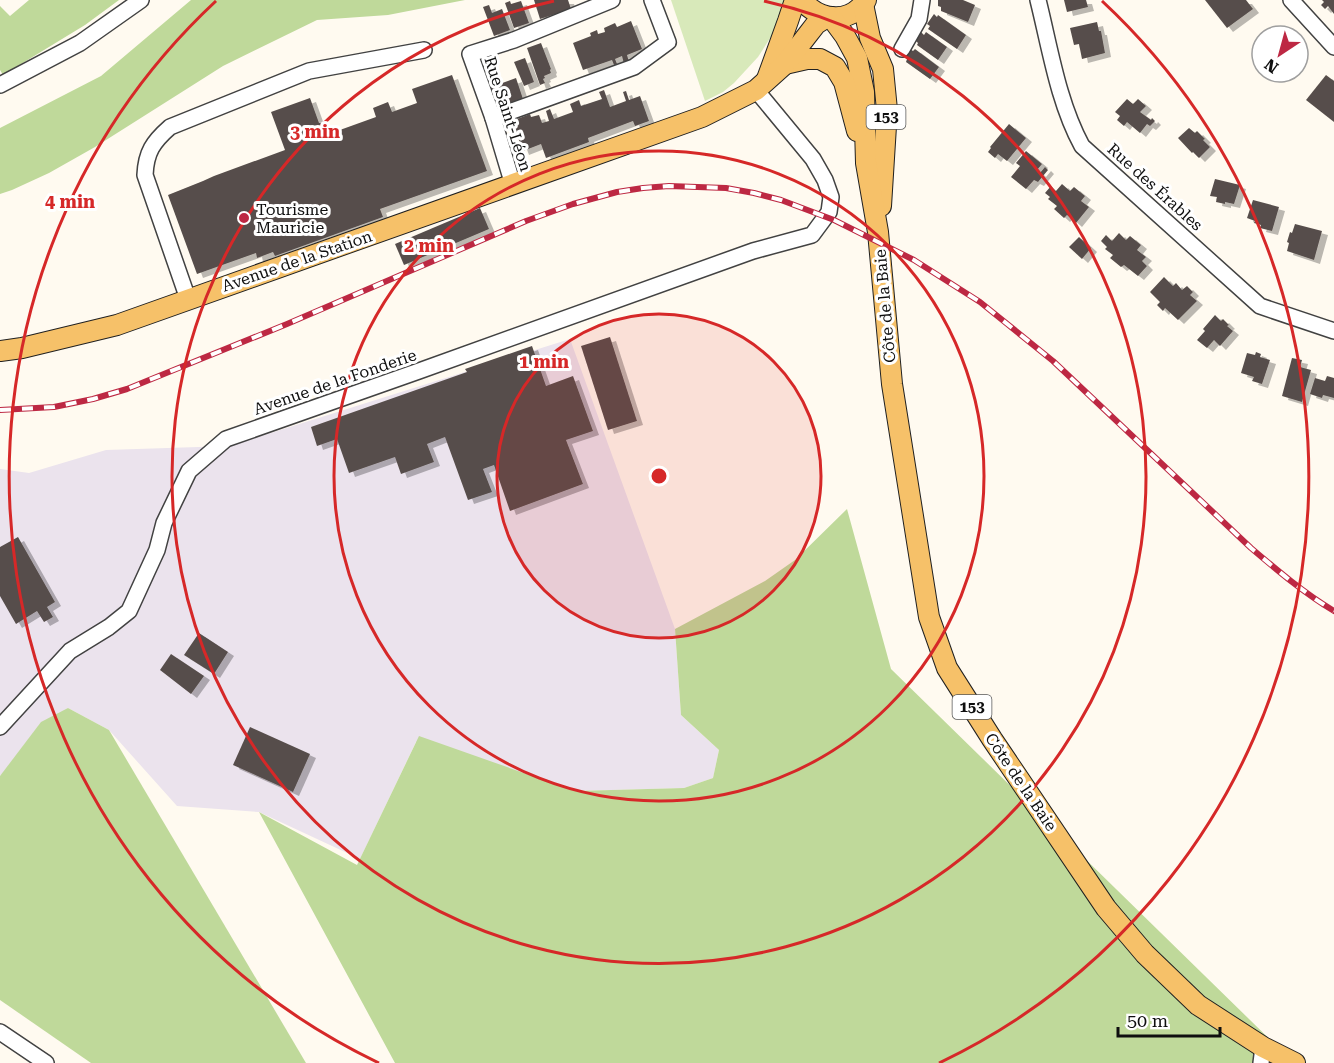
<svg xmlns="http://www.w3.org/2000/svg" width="1334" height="1063" viewBox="0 0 1334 1063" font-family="'Roboto Serif',serif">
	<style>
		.industrial { fill: #ebe3ed }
		.green { fill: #d8e9ba }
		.forest { fill: #bfd99a }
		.building { fill: #574e4b; filter: url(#shadow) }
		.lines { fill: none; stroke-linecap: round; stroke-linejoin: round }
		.minor-casing { stroke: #424242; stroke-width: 18 }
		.major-casing { stroke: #202020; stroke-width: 22 }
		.minor { stroke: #fff; stroke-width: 15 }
		.major { stroke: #f6c169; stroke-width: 20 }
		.rail-casing { stroke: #bd2843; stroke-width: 6 }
		.rail { stroke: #fff; stroke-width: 4; stroke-dasharray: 11; stroke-linecap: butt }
		.ring { fill: none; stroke: #d62828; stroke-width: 3 }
		.poi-dot { fill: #bd2843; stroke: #fff; stroke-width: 2 }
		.labels { text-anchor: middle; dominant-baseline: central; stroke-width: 6; stroke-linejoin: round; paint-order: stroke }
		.shield { fill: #fff; stroke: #575757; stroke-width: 1.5 }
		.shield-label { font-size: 15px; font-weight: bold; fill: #0f0f0f }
		.street-label { font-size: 16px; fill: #0f0f0f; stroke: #fff }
		.poi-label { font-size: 16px; fill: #0f0f0f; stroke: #fff; text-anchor: start }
		.centre { fill: #d62828; stroke: #fff; stroke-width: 3 }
		.ring-label { font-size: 18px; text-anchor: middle; font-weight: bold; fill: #d62828; stroke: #fff; stroke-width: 6; stroke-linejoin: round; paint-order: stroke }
	</style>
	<defs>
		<filter id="shadow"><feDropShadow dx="6" dy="4" stdDeviation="0" flood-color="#0004"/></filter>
	</defs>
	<rect width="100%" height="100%" fill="#fffaf0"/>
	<polygon class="industrial" points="570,339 675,629 681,715 719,750 713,778 684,788 575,791 416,742 360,859 259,812 177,806 109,730 68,708 0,776 0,469 29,473 106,450 229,446"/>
	<polygon class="green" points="671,0 786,0 776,29 758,57 734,83 723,92 705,101"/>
	<g class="forest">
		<polygon points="29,0 119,0 85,25 3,75 0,70 0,6 10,16"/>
		<polygon points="191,0 465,0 388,15 317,20 223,66 95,147 49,173 12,190 0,194 0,128 101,76"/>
		<polygon points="847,509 891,669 1294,1063 395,1063 259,812 357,865 419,736 575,791 684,788 713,778 719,750 681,715 675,629 765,581 795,560"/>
		<polygon points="68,708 109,730 306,1063 91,1063 0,1000 0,776 41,722"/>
	</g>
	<g class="building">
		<polygon points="534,0 568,0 571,9 540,19"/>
		<polygon points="938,0 963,0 975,5 968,22 941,11 941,7 938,6"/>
		<polygon points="1064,0 1086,0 1088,7 1067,12"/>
		<polygon points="1205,0 1246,0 1253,9 1227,28"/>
		<polygon points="1322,0 1334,0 1334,14 1328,6 1325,9 1321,5 1324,2"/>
		<polygon points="510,1 511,4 521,1 529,23 514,28 505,3"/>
		<polygon points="489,5 492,13 502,9 510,30 494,36 483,7"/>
		<polygon points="934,14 937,17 938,15 966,35 957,49 928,29 930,26 927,24"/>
		<polygon points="631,21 642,49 627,55 629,62 624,64 622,56 615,59 617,64 614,65 612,60 583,70 573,43 591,36 590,33 597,30 598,34 605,32 604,28 615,23 617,27"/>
		<polygon points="1097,22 1099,31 1101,31 1105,53 1082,59 1079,44 1074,45 1070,28"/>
		<polygon points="921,32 924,35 926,32 947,47 938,60 917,45 918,43 915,40"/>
		<polygon points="541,43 551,69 550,70 551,73 544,76 545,78 543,79 545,83 540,85 527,48"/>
		<polygon points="910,49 913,51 915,49 939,67 930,79 906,62 907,59 904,57"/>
		<polygon points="525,58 534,82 524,86 514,62"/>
		<polygon points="452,75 487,171 380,209 383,217 275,256 273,252 257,258 256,253 197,274 168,195 203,181 214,176 285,150 271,112 310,98 319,123 321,123 326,135 376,117 373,108 388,102 392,112 417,103 412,89"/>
		<polygon points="1326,75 1334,81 1334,122 1306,100"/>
		<polygon points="516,78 524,102 517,105 516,101 495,109 489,93 492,91 491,87"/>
		<polygon points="604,90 610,107 626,101 623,92 626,91 629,100 640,96 649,121 635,126 633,121 588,138 589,142 546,158 541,144 523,151 512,121 530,114 531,117 539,115 542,123 549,121 546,111 550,109 554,119 573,112 570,104 579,100 581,106 602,99 599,92"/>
		<polygon points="1127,99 1133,104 1138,99 1146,106 1140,112 1151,120 1152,118 1155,121 1150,126 1147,124 1140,133 1127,122 1124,126 1117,120 1120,116 1115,112"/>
		<polygon points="1009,124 1026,138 1007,161 998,154 995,158 988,152 991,148 990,147"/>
		<polygon points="1189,128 1195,133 1197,131 1205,139 1203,140 1210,147 1199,158 1193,152 1192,153 1178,138"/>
		<polygon points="1026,151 1042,164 1037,170 1040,173 1045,167 1048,170 1038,182 1034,180 1026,189 1011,177 1020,166 1016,163"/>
		<polygon points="1215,179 1240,185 1234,204 1225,202 1225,204 1216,202 1217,197 1210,196"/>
		<polygon points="1062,184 1070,191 1074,187 1085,196 1081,201 1089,207 1076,223 1067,215 1064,218 1054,209 1057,206 1048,199 1050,197 1045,193 1051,186 1056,191"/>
		<polygon points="1253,200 1279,207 1272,231 1260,228 1261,225 1254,223 1255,221 1247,218"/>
		<polygon points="480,208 489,229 404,265 395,244"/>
		<polygon points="1295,224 1322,231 1314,260 1287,251 1289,243 1287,242 1290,232 1292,233"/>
		<polygon points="1119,233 1126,240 1130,236 1141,245 1137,250 1146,257 1142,261 1147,266 1138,276 1124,265 1121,267 1110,258 1113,255 1105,249 1107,247 1101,241 1106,235 1112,241"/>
		<polygon points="1079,237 1091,248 1082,259 1069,247"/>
		<polygon points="1164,277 1173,286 1176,283 1182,290 1187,286 1193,292 1190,295 1197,301 1178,320 1165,308 1163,311 1157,305 1160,302 1150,292"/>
		<polygon points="1215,315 1221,321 1223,319 1229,325 1227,326 1233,331 1220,346 1214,340 1207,348 1197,340 1205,331 1203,329"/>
		<polygon points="610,337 637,421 608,430 581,346"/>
		<polygon points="532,346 546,386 573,376 593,431 566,440 583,484 510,511 494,465 483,469 492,492 468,500 445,437 427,444 434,462 401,474 395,457 349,473 337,439 317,446 311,427 467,372 465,369"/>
		<polygon points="1256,352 1261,354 1260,357 1270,360 1262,384 1252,381 1254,377 1241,373 1247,353 1255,355"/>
		<polygon points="1292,358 1302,360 1300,367 1311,370 1302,402 1282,396"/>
		<polygon points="1327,376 1334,378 1334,398 1323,395 1322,398 1310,394 1315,378 1325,381"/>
		<polygon points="18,537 55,602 47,607 53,617 44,622 37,611 16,624 0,596 0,547"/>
		<polygon points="199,633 228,652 214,674 184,655"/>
		<polygon points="171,654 204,676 191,694 160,670"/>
		<polygon points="250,727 310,754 293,792 233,765"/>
	</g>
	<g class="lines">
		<defs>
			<g id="minor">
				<path d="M 1038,0 C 1050,48 1058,102 1082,146 L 1260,306 L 1334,331"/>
				<polyline points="1291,0 1334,47"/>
				<polyline points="902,49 919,19 922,0"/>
				<polyline points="0,85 80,43 141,0"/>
				<polyline points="493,118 634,67 668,42 652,0"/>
				<polyline points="513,185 493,118 470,54 514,40 612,0"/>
				<path d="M 188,299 L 145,175 C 146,152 153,142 170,127 L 309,71 L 424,50"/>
				<polyline points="0,727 70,651 109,627 129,611 157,550 164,523 189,471 226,439 419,371 753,251 812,235 829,212 831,197 825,180 813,159 756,90"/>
				<polyline points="0,1032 46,1063"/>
				<polyline points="1261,1063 1263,1047"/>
			</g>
			<g id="major">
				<path d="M 802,0 C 819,21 850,25 866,0"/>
				<polyline points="863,4 870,38 883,69 887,110 881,206"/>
				<polyline points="831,17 845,36 857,58 864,92 866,163 878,232 892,384 929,617 947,668 992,739 1106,908 1145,954 1198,1005 1263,1047 1295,1063"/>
				<polyline points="785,64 807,59 820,59 835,67 844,82 857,131"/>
				<polyline points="767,79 788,21 795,0"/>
				<polyline points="0,351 22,348 117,325 702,117 756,90 785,64 809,33 816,24 827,17"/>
			</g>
		</defs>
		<use href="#minor" class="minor-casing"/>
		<use href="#major" class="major-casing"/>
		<use href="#minor" class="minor"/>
		<use href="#major" class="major"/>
		<defs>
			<path id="rail" d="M 0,410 L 54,407 L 93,399 L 127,389 L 287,324 L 526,221 L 573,204 L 617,192 L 643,188 L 669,186 L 726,188 L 754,193 L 781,200 L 834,220 L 914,260 L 980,302 L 1053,361 L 1251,548 C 1278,571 1304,593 1334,611"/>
		</defs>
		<use href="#rail" class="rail-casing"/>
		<use href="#rail" class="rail"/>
	</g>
	<circle cx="659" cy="476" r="162" fill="#d62828" fill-opacity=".12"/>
	<g class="ring">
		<circle cx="659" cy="476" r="162"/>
		<circle cx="659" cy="476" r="325"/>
		<path d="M764 1A487 487 0 1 1 554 1"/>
		<path d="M379 1063A650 650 0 0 1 216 1M1102 1A650 650 0 0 1 939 1063"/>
	</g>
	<circle class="poi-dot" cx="244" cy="218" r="6"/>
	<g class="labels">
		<g class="shield">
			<rect x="866.5" y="105" width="39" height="24" rx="4.5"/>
			<rect x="952.5" y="695" width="39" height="24" rx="4.5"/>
		</g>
		<g class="shield-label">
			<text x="886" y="117">153</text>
			<text x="972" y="707">153</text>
		</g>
		<g class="street-label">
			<text transform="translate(508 114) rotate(72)">Rue Saint-Léon</text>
			<text transform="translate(1155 187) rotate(42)">Rue des Érables</text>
			<text transform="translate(297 261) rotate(-19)">Avenue de la Station</text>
			<text transform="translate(885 306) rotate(-95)">Côte de la Baie</text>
			<text transform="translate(335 382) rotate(-19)">Avenue de la Fonderie</text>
			<text transform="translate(1021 782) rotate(56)">Côte de la Baie</text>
		</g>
		<g class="poi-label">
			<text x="256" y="209">Tourisme<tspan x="256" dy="18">Mauricie</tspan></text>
		</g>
	</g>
	<circle cx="659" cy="476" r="9" class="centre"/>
	<g class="ring-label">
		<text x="315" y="138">3 min</text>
		<text x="70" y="208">4 min</text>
		<text x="429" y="252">2 min</text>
		<text x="544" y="368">1 min</text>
	</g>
	<g transform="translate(1280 54) rotate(216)"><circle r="28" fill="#ffffff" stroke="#9f9f9f" stroke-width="1.5"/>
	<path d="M0-4.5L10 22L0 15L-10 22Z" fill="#bd2843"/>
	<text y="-9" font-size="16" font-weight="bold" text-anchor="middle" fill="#0f0f0f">N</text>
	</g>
	<path d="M1118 1027v9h102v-9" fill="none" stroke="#0f0f0f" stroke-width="3"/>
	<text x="1127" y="1027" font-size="18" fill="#0f0f0f" stroke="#ffffff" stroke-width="4.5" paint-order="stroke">50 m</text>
</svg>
